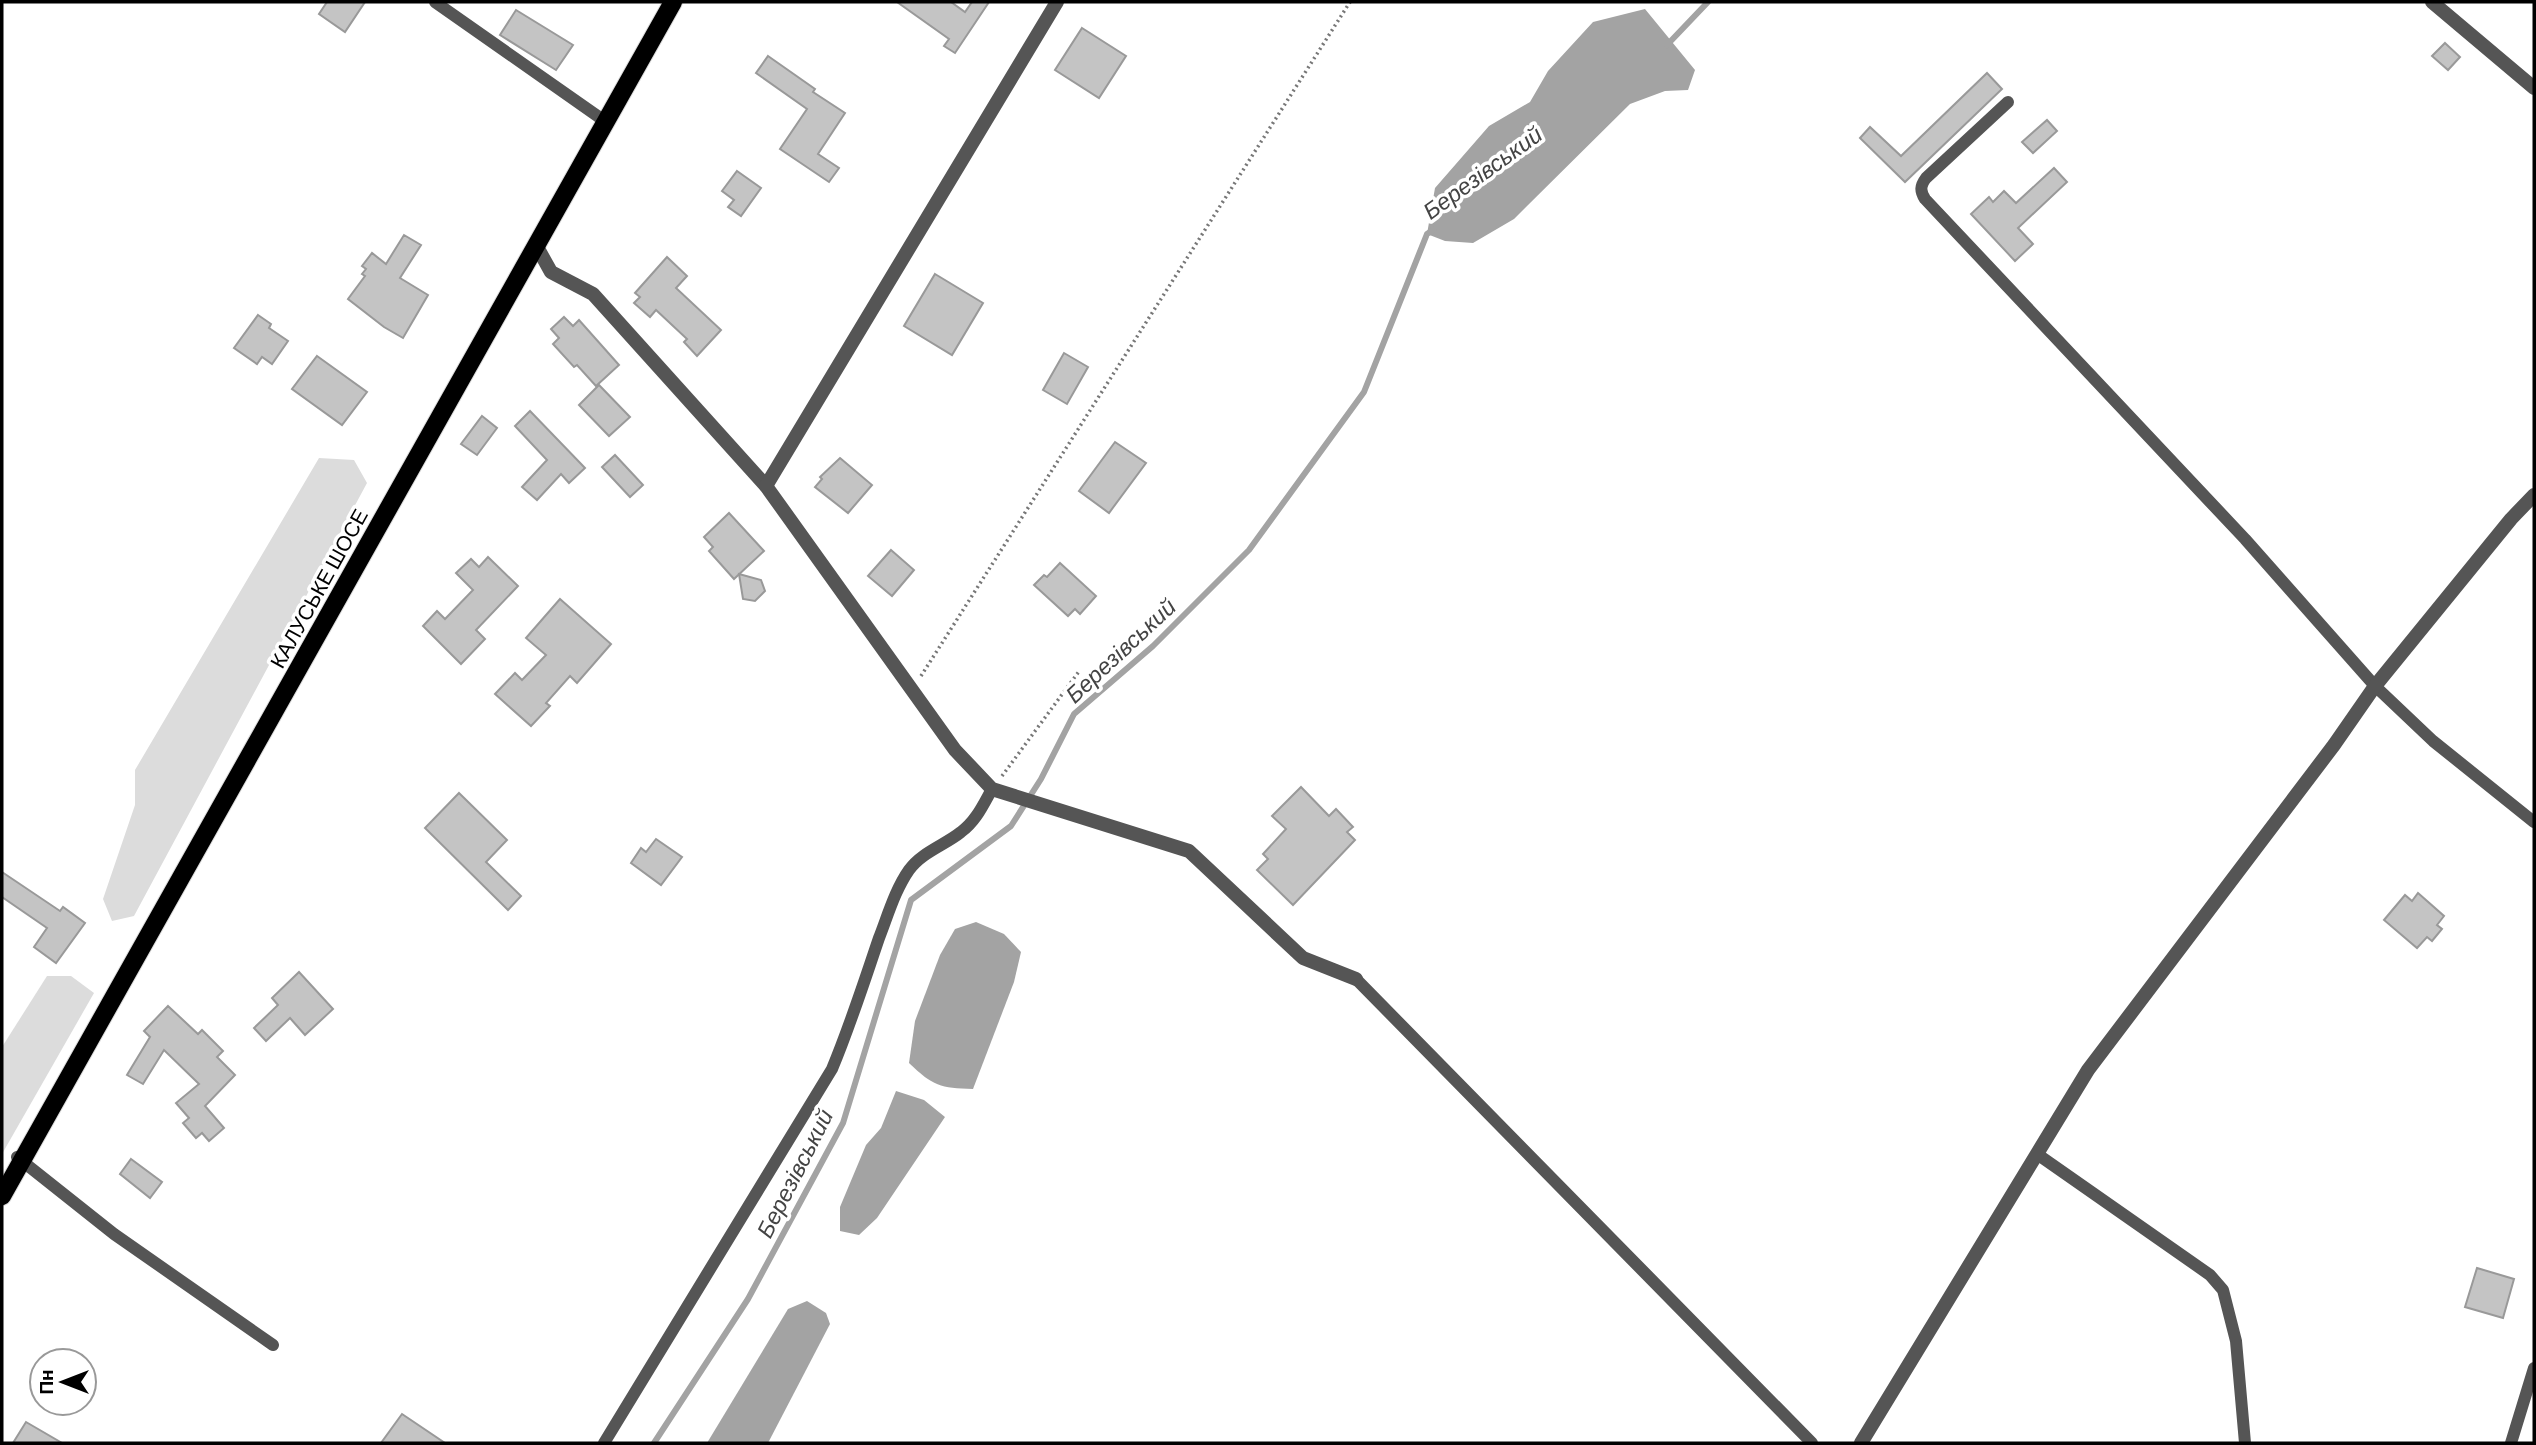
<svg xmlns="http://www.w3.org/2000/svg" width="2536" height="1445" viewBox="0 0 2536 1445" font-family="Barlow,sans-serif">
	<style>
		.green { fill: #dcdcdc }
		.water { fill: #a3a3a3 }
		.lines { fill: none; stroke-linecap: round; stroke-linejoin: round }
		.stream { stroke: #a3a3a3; stroke-width: 6 }
		.building { fill: #c4c4c4; stroke: #999; stroke-width: 2 }
		.primary-casing { stroke: #dbdbdb; stroke-width: 20 }
		.path { stroke: #777; stroke-width: 3.5; stroke-dasharray: 2 3.5; stroke-linecap: butt }
		.lane { stroke: #555; stroke-width: 12 }
		.street { stroke: #555; stroke-width: 14 }
		.primary { stroke: #000; stroke-width: 18 }
		.labels { text-anchor: middle; dominant-baseline: central; stroke-width: 7; stroke-linejoin: round; paint-order: stroke }
		.street-label { font-size: 21px; fill: #000; stroke: #fff }
		.water-label { font-size: 23px; font-style: italic; fill: #444; stroke: #fff }
	</style>
	<rect width="100%" height="100%" fill="#fff"/>
	<g class="green">
		<polygon points="319,458 354,460 367,483 134,916 112,921 103,899 135,805 135,770"/>
		<polygon points="47,976 71,976 94,993 2,1154 2,1047"/>
	</g>
	<g class="water">
		<polygon points="1645,9 1695,70 1688,90 1665,91 1630,104 1514,219 1473,243 1445,241 1427,234 1435,188 1489,126 1530,102 1548,71 1593,22"/>
		<path d="M 976,922 L 1004,934 L 1021,952 L 1014,982 L 973,1089 C 940,1088 933,1086 909,1063 L 915,1021 L 940,955 L 955,929 Z"/>
		<polygon points="896,1091 924,1100 945,1117 877,1218 859,1235 840,1231 840,1207 866,1145 881,1128"/>
		<polygon points="807,1301 826,1313 830,1324 768,1443 707,1443 788,1309"/>
	</g>
	<g class="lines">
		<g class="stream">
			<polyline points="1667,45 1708,2"/>
			<polyline points="654,1443 748,1299 843,1123 911,900 1011,826 1041,779 1074,714 1153,646 1249,550 1364,392 1427,234 1433,230"/>
		</g>
	</g>
	<g class="building">
		<polygon points="327,2 365,2 345,32 319,14"/>
		<polygon points="897,2 951,2 965,12 972,2 989,2 955,53 944,46 949,39"/>
		<polygon points="516,10 573,45 556,70 500,35"/>
		<polygon points="1082,28 1126,56 1099,98 1055,70"/>
		<polygon points="2445,43 2460,57 2448,70 2432,56"/>
		<polygon points="768,56 815,89 813,92 845,113 818,154 839,168 829,182 780,149 807,109 756,73"/>
		<polygon points="1987,73 2002,89 1905,182 1860,138 1870,127 1901,156"/>
		<polygon points="2047,120 2057,131 2033,153 2022,142"/>
		<polygon points="2054,168 2067,182 2018,228 2033,244 2015,261 1971,214 1989,197 1993,202 2004,191 2016,203"/>
		<polygon points="737,171 761,188 741,216 728,207 734,200 722,191"/>
		<polygon points="404,235 421,245 400,278 428,295 403,338 384,327 348,299 365,276 362,274 366,269 362,266 372,253 386,264"/>
		<polygon points="667,257 687,276 676,288 721,330 697,356 684,342 687,339 656,310 650,317 634,303 640,297 635,293"/>
		<polygon points="935,274 983,303 952,355 904,326"/>
		<polygon points="258,315 271,324 269,328 288,341 272,364 262,357 257,364 234,348"/>
		<polygon points="564,317 573,326 579,320 619,365 596,386 577,365 574,367 553,344 559,338 551,329"/>
		<polygon points="1064,353 1088,367 1067,404 1043,390"/>
		<polygon points="317,356 367,392 342,425 292,389"/>
		<polygon points="599,385 630,417 609,436 579,405"/>
		<polygon points="530,411 585,468 569,483 561,474 537,500 522,487 547,460 515,426"/>
		<polygon points="482,416 497,428 477,455 461,444"/>
		<polygon points="1115,442 1146,463 1109,513 1079,491"/>
		<polygon points="615,455 643,485 630,497 602,467"/>
		<polygon points="840,458 872,485 848,513 815,487 822,479 820,477"/>
		<polygon points="729,513 764,551 734,579 709,551 713,547 704,537"/>
		<polygon points="891,550 914,570 892,596 868,576"/>
		<polygon points="488,557 518,586 476,630 485,639 461,664 423,626 437,611 445,619 473,590 456,573 471,559 479,567"/>
		<polygon points="1060,563 1096,596 1080,614 1075,609 1068,616 1034,585 1044,575 1047,577"/>
		<polygon points="739,574 761,580 765,591 755,601 743,599"/>
		<polygon points="560,599 611,644 577,683 570,676 546,703 550,706 531,726 495,694 515,673 522,680 546,655 526,638"/>
		<polygon points="1301,787 1329,816 1336,809 1353,827 1347,832 1355,840 1293,905 1257,870 1268,859 1263,854 1286,829 1272,816"/>
		<polygon points="459,793 507,840 486,862 521,896 508,910 425,828"/>
		<polygon points="656,839 682,857 661,885 631,863 641,848 646,852"/>
		<polygon points="2,872 60,911 63,907 85,923 56,963 34,947 47,928 2,897"/>
		<polygon points="2418,893 2444,916 2437,925 2442,929 2432,941 2427,937 2417,948 2384,920 2405,895 2412,901"/>
		<polygon points="299,972 333,1009 305,1035 290,1018 266,1041 254,1028 278,1005 272,998"/>
		<polygon points="168,1006 198,1034 202,1030 223,1051 217,1057 235,1075 205,1106 224,1128 209,1141 202,1133 196,1138 183,1123 189,1118 176,1103 199,1084 164,1050 143,1084 127,1075 150,1037 144,1031"/>
		<polygon points="131,1159 162,1182 150,1198 120,1174"/>
		<polygon points="2477,1268 2514,1279 2503,1318 2465,1307"/>
		<polygon points="402,1414 445,1443 381,1443"/>
		<polygon points="26,1422 62,1443 13,1443"/>
	</g>
	<g class="lines">
		<defs>
			<polyline id="primary" points="2,1196 673,2"/>
		</defs>
		<use href="#primary" class="primary-casing"/>
		<g class="path">
			<polyline points="921,676 1350,2"/>
			<polyline points="1002,776 1080,670"/>
		</g>
		<g class="lane">
			<polyline points="435,2 606,122"/>
			<path d="M 2008,102 L 1926,178 C 1920,186 1920,191 1925,199 L 2245,539 L 2375,686 L 2433,741 L 2534,822"/>
			<polyline points="1356,979 1812,1443"/>
			<polyline points="2037,1154 2210,1275 2223,1290 2236,1341 2245,1443"/>
			<polyline points="17,1157 114,1234 273,1345"/>
			<path d="M 604,1443 L 832,1069 C 850,1026 864,982 879,938 C 888,915 895,890 909,870 C 922,852 945,845 961,832 C 976,821 983,805 992,789"/>
			<polyline points="2511,1443 2534,1368"/>
		</g>
		<g class="street">
			<polyline points="2432,2 2534,88"/>
			<polyline points="536,245 551,272 593,294 766,486 955,750 992,789 1189,851 1303,958 1356,979"/>
			<polyline points="766,486 1057,2"/>
			<polyline points="1861,1443 2088,1070 2334,745 2375,686 2511,519 2534,495"/>
		</g>
		<use href="#primary" class="primary"/>
	</g>
	<g class="labels">
		<g class="street-label">
			<text transform="translate(318 588) rotate(-61)">КАЛУСЬКЕ ШОСЕ</text>
		</g>
		<g class="water-label">
			<text transform="translate(1482 172) rotate(-36)">Березівський</text>
			<text transform="translate(1120 650) rotate(-43)">Березівський</text>
			<text transform="translate(794 1173) rotate(-63)">Березівський</text>
		</g>
	</g>
	<rect width="2536" height="1445" fill="none" stroke="#000000" stroke-width="7"/>
	<g transform="translate(63 1382) rotate(270)"><circle r="33" fill="#ffffff" stroke="#999999" stroke-width="2"/>
	<path d="M0-5L12 26L0 18L-12 26Z" fill="#000000"/>
	<text y="-10" font-size="19" font-weight="bold" text-anchor="middle" fill="#000000">Пн</text>
	</g>
</svg>
